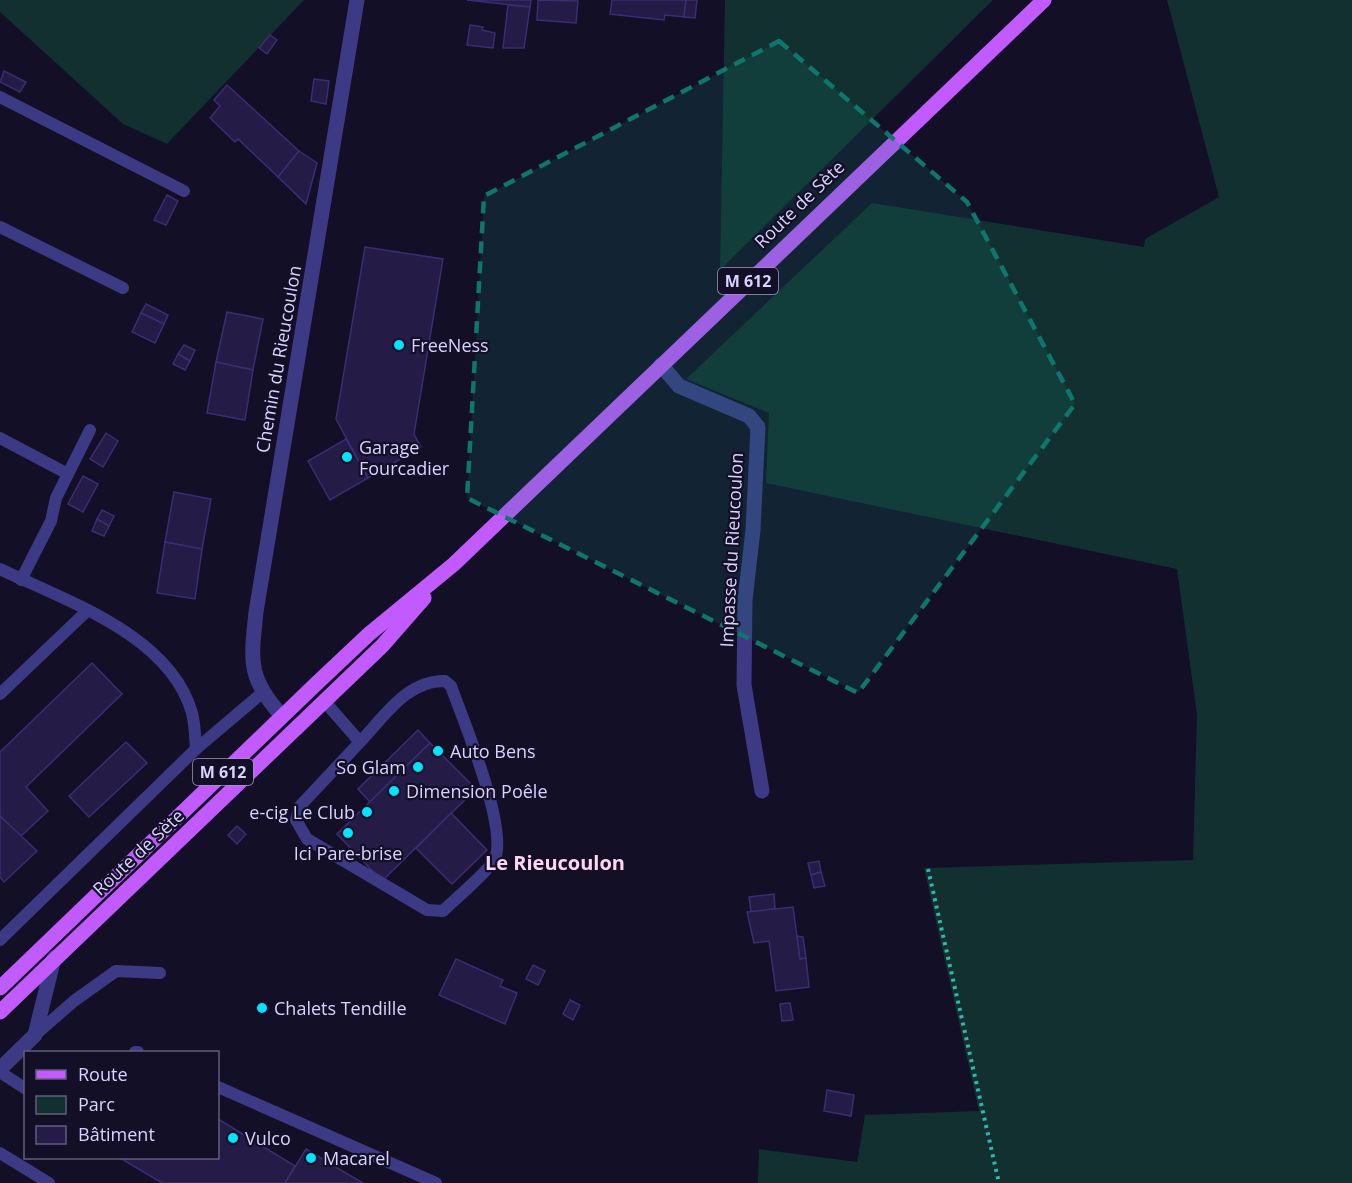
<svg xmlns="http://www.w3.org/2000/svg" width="1352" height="1183" viewBox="0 0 1352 1183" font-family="'Open Sans',sans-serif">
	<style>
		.green { fill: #12302f }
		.building { fill: #241b47; stroke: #3b2d73; stroke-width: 1.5 }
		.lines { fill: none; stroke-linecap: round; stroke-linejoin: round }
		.path { stroke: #2fb8b0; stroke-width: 4; stroke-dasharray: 3 4.5; stroke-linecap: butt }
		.lane { stroke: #3d3a85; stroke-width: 12 }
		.street { stroke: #3d3a85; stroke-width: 15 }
		.primary { stroke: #c25bff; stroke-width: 15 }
		.marked { fill: #0f766e; fill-opacity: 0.2; stroke: #0f766e; stroke-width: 4.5; stroke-dasharray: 12 8; stroke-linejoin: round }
		.poi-dot { fill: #00e5ff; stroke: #130f26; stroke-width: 2 }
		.labels { text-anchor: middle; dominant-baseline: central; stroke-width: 4.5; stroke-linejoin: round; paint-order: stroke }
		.shield { fill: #130f26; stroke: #9e99be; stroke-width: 1.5 }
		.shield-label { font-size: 16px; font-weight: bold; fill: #d9d4ff }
		.street-label { font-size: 18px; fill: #d9d4ff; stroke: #130f26 }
		.poi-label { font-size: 18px; fill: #d9d4ff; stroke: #130f26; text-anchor: start }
		.neighbourhood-label { font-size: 20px; font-weight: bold; fill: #ffd6f0; stroke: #130f26 }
	</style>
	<rect width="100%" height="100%" fill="#130f26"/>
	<g class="green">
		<polygon points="0,0 304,0 167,144 123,124 0,12"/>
		<polygon points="725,0 993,0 720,270"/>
		<polygon points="1167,0 1352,0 1352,1183 758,1183 759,1149 857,1162 865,1115 979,1111 924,868 1193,860 1197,715 1177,569 766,483 769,413 686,379 872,203 1144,247 1145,239 1219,197"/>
	</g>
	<g class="building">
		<polygon points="467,0 531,0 530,7"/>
		<polygon points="538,0 578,1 576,23 537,20"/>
		<polygon points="612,0 686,0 684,17 665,15 664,20 610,14"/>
		<polygon points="686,0 697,0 695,18 684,17"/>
		<polygon points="508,5 530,7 524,48 503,48"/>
		<polygon points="470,25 483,27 482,30 495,33 493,48 467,45"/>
		<polygon points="270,35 277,40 267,54 259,48"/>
		<polygon points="4,71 26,82 20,92 0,82"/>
		<polygon points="314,79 329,81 326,104 311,101"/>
		<polygon points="227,85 299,151 278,177 238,139 235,142 210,118 220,106 214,100"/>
		<polygon points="299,151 317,163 306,204 278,177"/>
		<polygon points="167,195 178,201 166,225 154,220"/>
		<polygon points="365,247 443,259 414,434 421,447 368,478 336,419"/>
		<polygon points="146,304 168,315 164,324 141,313"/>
		<polygon points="227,312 263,319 253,370 216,362"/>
		<polygon points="141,313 164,324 155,343 132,332"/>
		<polygon points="184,345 195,350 190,361 178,354"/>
		<polygon points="178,354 190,361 185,370 173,364"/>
		<polygon points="216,362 253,370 245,420 207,413"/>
		<polygon points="106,433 118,441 103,467 90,459"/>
		<polygon points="346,439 368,478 330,500 308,461"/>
		<polygon points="83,476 98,484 83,512 68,504"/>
		<polygon points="174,492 211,499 202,549 165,542"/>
		<polygon points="102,510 114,516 109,526 97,519"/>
		<polygon points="97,519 109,526 104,536 92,531"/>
		<polygon points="165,542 202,549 195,599 157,593"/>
		<polygon points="92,663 122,694 26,787 48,811 20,837 0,816 0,752"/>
		<polygon points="418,730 430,743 370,802 358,789"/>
		<polygon points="126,742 147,763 89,817 69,796"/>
		<polygon points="430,743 476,789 382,881 337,834"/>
		<polygon points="451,813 487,850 452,884 416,848"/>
		<polygon points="0,816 37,851 4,882 0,877"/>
		<polygon points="237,826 246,834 237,844 228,835"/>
		<polygon points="819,861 821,872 811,875 808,863"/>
		<polygon points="821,872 825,886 814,888 811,875"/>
		<polygon points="774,894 775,909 751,912 749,897"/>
		<polygon points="793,907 800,959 806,958 809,987 776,991 769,941 754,943 747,912"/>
		<polygon points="797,936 803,937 806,958 800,959"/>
		<polygon points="456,959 503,980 500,986 517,993 505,1024 439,995"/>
		<polygon points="533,965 545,971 538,985 526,979"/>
		<polygon points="570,1000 580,1005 573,1020 563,1014"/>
		<polygon points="790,1003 793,1020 782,1021 780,1004"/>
		<polygon points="827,1090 854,1095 851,1116 824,1111"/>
		<polygon points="218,1119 295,1166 285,1183 162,1183 120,1158 218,1158"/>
		<polygon points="306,1149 344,1172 363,1183 285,1183"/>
	</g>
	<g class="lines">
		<polyline class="path" points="928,869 999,1183"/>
		<g class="lane">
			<polyline points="0,97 184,191"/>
			<polyline points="0,227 123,288"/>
			<polyline points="0,438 68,474"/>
			<path d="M 0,569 C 66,601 170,635 192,713 C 195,724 195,737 196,749"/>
			<polyline points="21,580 51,521 56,498 90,430"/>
			<polyline points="0,694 87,611"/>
			<path d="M 325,702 L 360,742 L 300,806 L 296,820 L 307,839 L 427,910 L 443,911 C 454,900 490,870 495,859 C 508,827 463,720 451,686 L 445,681 C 407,680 384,717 360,742"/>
			<polyline points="0,940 196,749 262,693"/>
			<polyline points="35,1035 74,1001 116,971 160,973"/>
			<polyline points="135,1052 138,1052"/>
			<polyline points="0,1072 26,1089"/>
			<polyline points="218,1087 436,1183"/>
			<polyline points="0,1153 49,1183"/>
		</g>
		<g class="street">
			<polyline points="661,365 679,386 749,416 758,427 753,530 745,600 744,685 762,791"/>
			<path d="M 282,716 C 247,677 251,661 256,612 L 357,0"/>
			<polyline points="0,1069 35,1035 54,958"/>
		</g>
		<g class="primary">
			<polyline points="0,988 317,683 369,634 454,564 1044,0"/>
			<polyline points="0,1012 382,646 424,598"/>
		</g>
	</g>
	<path class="marked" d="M 779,41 L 967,202 L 1075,404 L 858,693 L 467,498 L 484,196 Z"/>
	<g class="poi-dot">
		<circle cx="399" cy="345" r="6"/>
		<circle cx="347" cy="457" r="6"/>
		<circle cx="438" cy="751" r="6"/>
		<circle cx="418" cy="767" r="6"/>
		<circle cx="394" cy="791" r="6"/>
		<circle cx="367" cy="812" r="6"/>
		<circle cx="348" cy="833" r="6"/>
		<circle cx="262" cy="1008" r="6"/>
		<circle cx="233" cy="1138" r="6"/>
		<circle cx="311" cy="1158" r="6"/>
	</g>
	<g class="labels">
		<g class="shield">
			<rect x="718" y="268" width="60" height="26" rx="4.5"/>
			<rect x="193" y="759" width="60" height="26" rx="4.5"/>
		</g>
		<g class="shield-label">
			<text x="748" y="281">M 612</text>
			<text x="223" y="772">M 612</text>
		</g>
		<g class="street-label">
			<text transform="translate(799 204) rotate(-44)">Route de Sète</text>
			<text transform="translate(278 359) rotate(-80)">Chemin du Rieucoulon</text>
			<text transform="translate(731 550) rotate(-87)">Impasse du Rieucoulon</text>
			<text transform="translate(138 852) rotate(-43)">Route de Sète</text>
		</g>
		<g class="poi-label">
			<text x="411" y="345">FreeNess</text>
			<text x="359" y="447">Garage<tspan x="359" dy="21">Fourcadier</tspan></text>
			<text x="450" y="751">Auto Bens</text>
			<text x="406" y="767" text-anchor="end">So Glam</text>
			<text x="406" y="791">Dimension Poêle</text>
			<text x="355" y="812" text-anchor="end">e-cig Le Club</text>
			<text x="348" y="853" text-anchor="middle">Ici Pare-brise</text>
			<text x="274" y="1008">Chalets Tendille</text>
			<text x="245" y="1138">Vulco</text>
			<text x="323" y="1158">Macarel</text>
		</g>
		<g class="neighbourhood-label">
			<text x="555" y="862">Le Rieucoulon</text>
		</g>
	</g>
	<rect x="24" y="1051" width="195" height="108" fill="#130f26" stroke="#625e7d" stroke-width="1.5"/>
	<rect x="36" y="1070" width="30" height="9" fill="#c25bff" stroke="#625e7d" stroke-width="1.5"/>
	<text x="78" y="1081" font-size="18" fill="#d9d4ff">Route</text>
	<rect x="36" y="1096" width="30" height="18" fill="#12302f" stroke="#625e7d" stroke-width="1.5"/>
	<text x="78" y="1111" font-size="18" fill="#d9d4ff">Parc</text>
	<rect x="36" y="1126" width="30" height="18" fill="#241b47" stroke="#625e7d" stroke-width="1.5"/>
	<text x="78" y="1141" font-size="18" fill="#d9d4ff">Bâtiment</text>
</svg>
